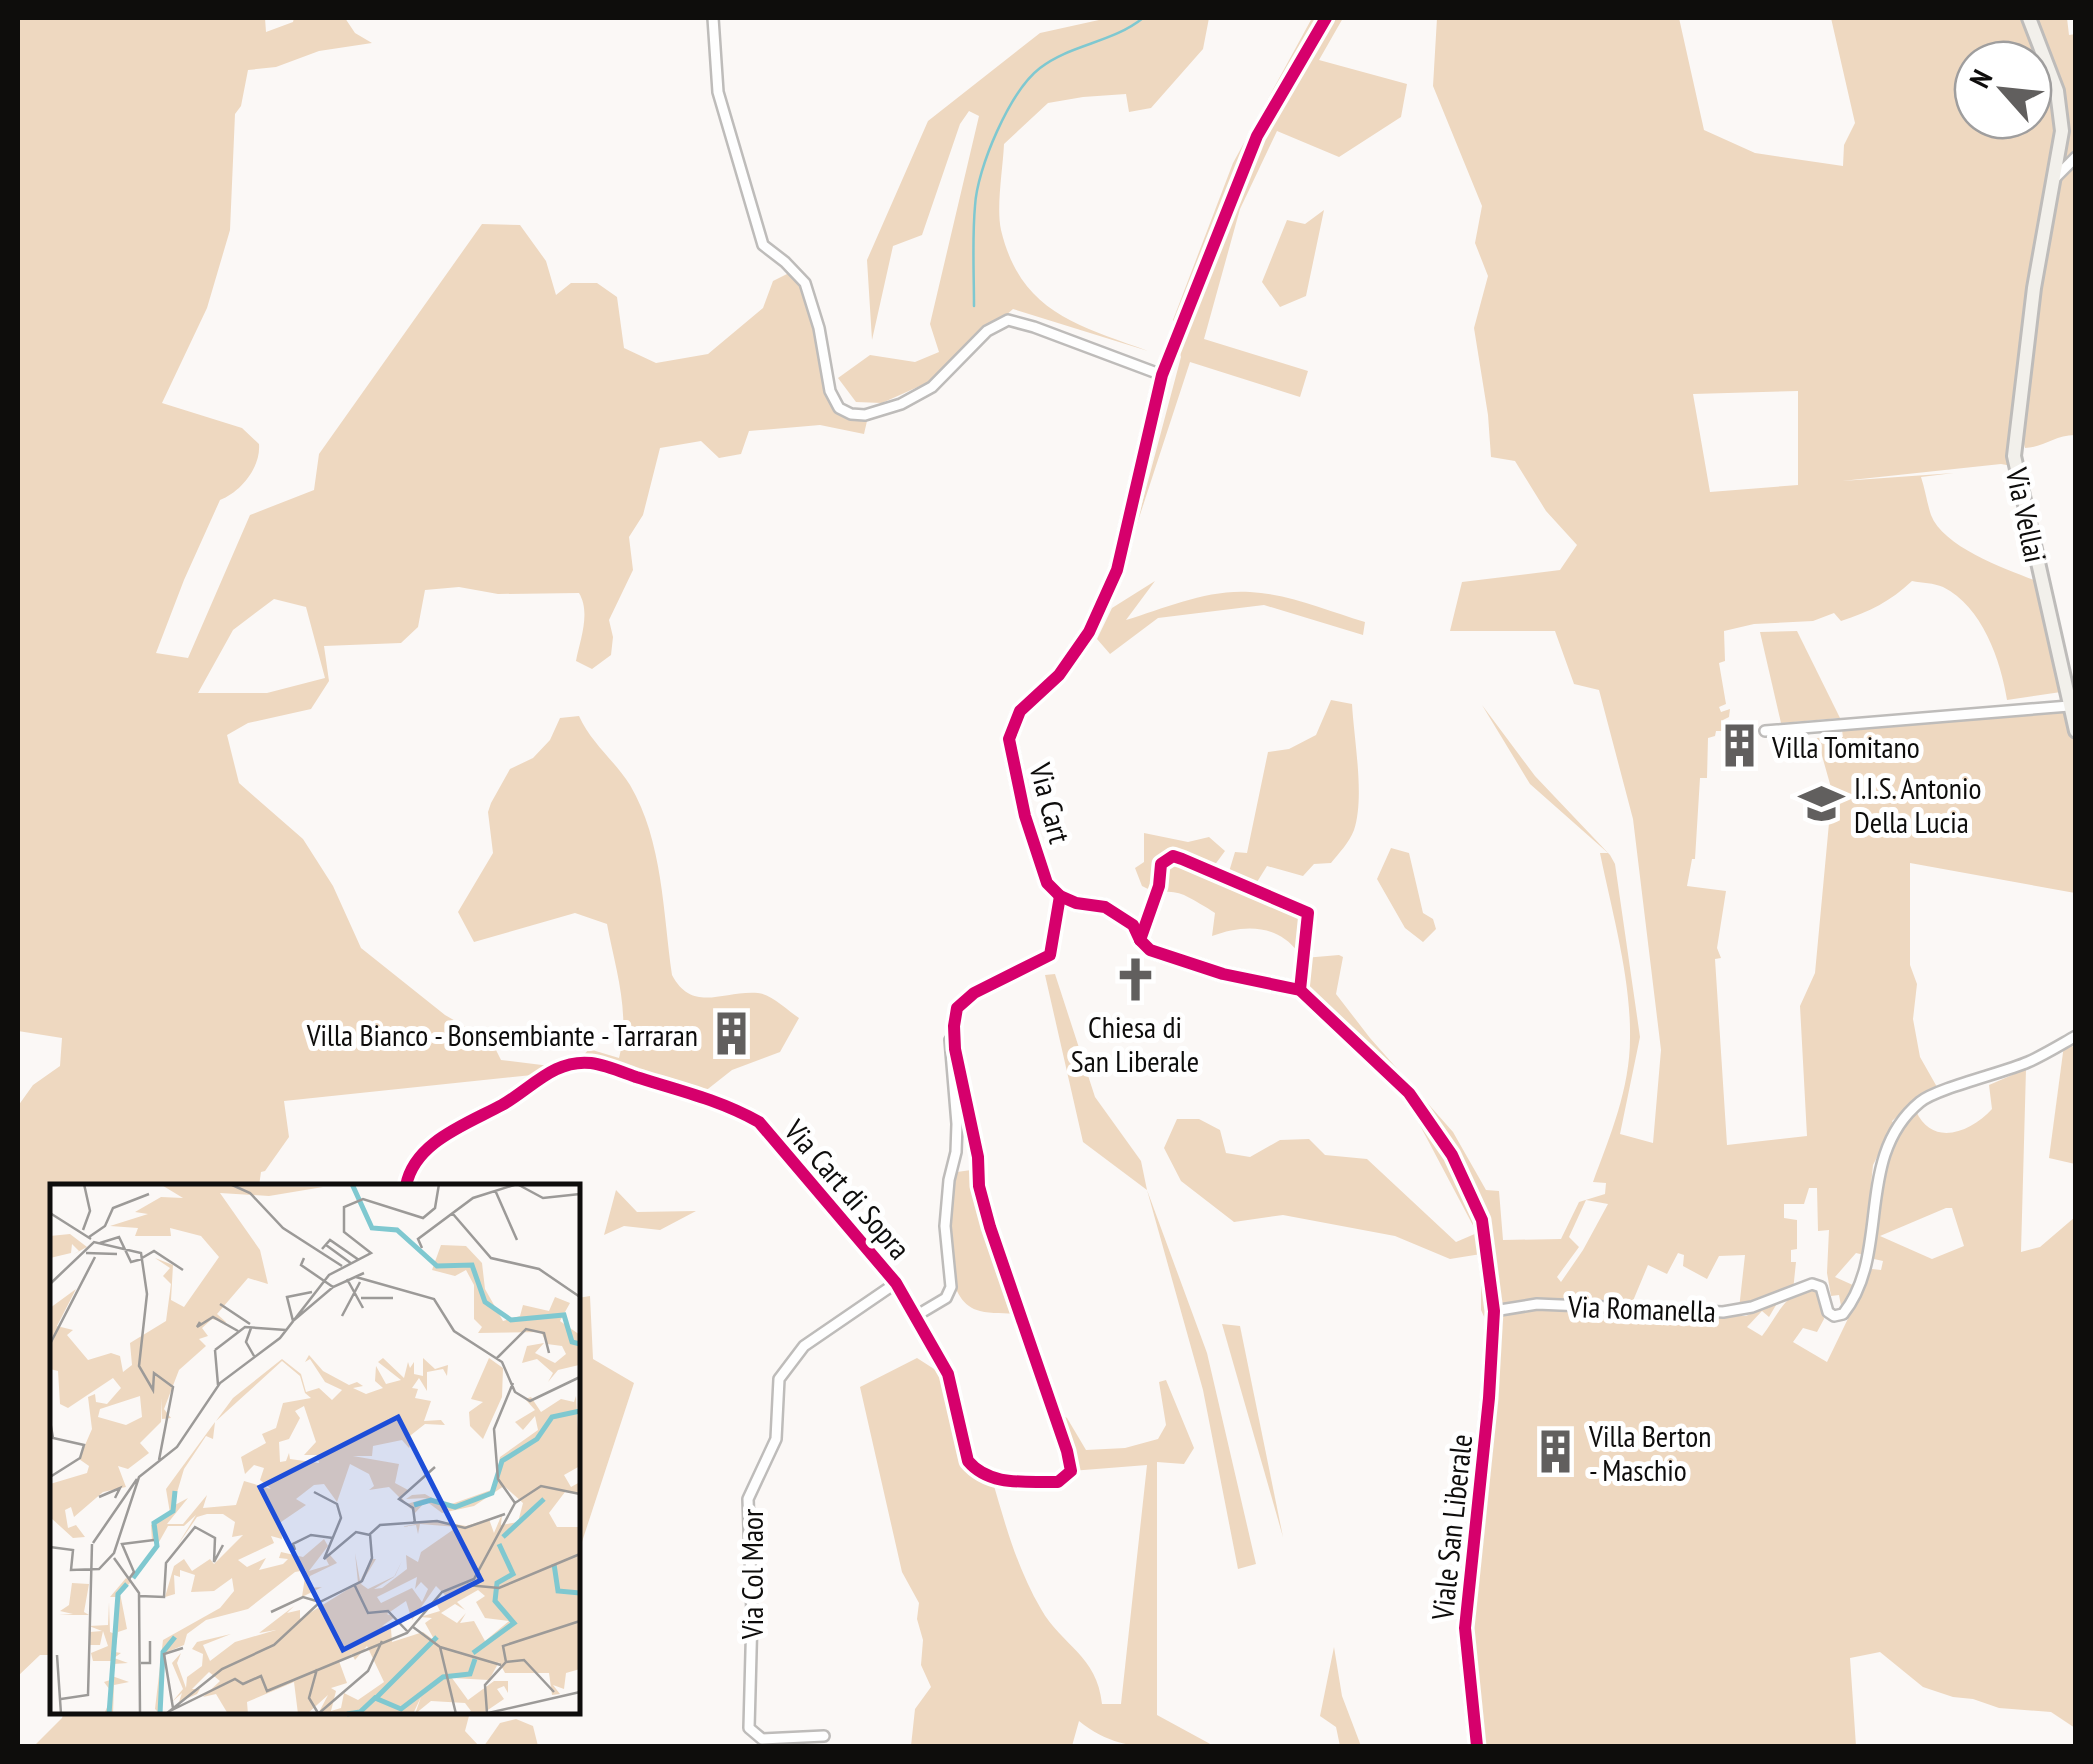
<svg xmlns="http://www.w3.org/2000/svg" width="2093" height="1764" viewBox="0 0 2093 1764" font-family="'PT Sans Narrow',sans-serif">
	<style>
		.green { fill: #eed8c0; fill-rule: evenodd }
		.lines { fill: none; stroke-linecap: round; stroke-linejoin: round }
		.stream { stroke: #7fc8d0; stroke-width: 2.5 }
		.street-casing { stroke: #bebcba; stroke-width: 14 }
		.secondary-casing { stroke: #bebcba; stroke-width: 18 }
		.street { stroke: #fefefe; stroke-width: 9 }
		.secondary { stroke: #f2f0eb; stroke-width: 12 }
		.cycleway-casing { stroke: #fff; stroke-width: 19 }
		.cycleway { stroke: #d6006c; stroke-width: 12 }
		.labels { text-anchor: middle; dominant-baseline: central; stroke-width: 10; stroke-linejoin: round; paint-order: stroke }
		.street-label { font-size: 30px; fill: #0e0d0c; stroke: #fff }
		.poi-label { font-size: 30px; fill: #0e0d0c; stroke: #fff; text-anchor: start }
		.inset-river { fill: none; stroke: #7fc8d0; stroke-width: 5 }
		.inset-road { fill: none; stroke: #9c9a98; stroke-width: 2.5 }
		.view { fill: #1d4ed8; fill-opacity: 0.15; stroke: #1d4ed8; stroke-width: 5 }
		.inset-edge { fill: none; stroke: #0e0d0c; stroke-width: 5 }
	</style>
	<rect width="100%" height="100%" fill="#fbf8f6"/>
	<g class="green">
		<path d="M 18,18 L 265,18 L 266,32 L 293,22 L 294,18 L 345,18 L 355,33 L 372,43 L 319,51 L 276,67 L 248,70 L 241,106 L 235,114 L 230,230 L 207,308 L 162,403 L 242,428 L 259,444 C 261,467 241,492 220,500 L 184,580 L 156,653 L 188,658 L 250,515 L 314,490 L 319,454 L 482,224 L 520,225 L 546,261 L 556,295 L 571,283 L 597,283 L 617,297 L 624,348 L 656,363 L 708,354 L 763,308 L 773,281 L 789,273 L 802,285 L 835,410 L 867,421 L 864,434 L 820,425 L 749,431 L 741,454 L 719,458 L 701,441 L 660,448 L 643,515 L 629,537 L 633,570 L 609,620 L 613,637 L 611,655 L 592,669 L 576,661 C 580,640 591,613 579,593 L 498,594 L 459,587 L 425,590 L 418,627 L 401,643 L 324,646 L 329,681 L 311,709 L 248,723 L 227,735 L 239,783 L 303,839 L 333,886 L 361,948 L 445,1015 L 492,1042 L 501,1060 L 550,1066 L 532,1075 L 284,1101 L 289,1137 L 265,1171 L 261,1172 L 259,1186 L 52,1186 L 52,1655 L 40,1655 L 18,1676 L 18,1106 L 33,1085 L 60,1066 L 62,1038 L 18,1031 ZM 274,599 L 306,607 L 325,678 L 267,693 L 198,693 L 233,630 Z"/>
		<path d="M 1108,18 L 1209,18 L 1203,49 L 1151,108 L 1129,112 L 1126,94 L 1083,97 L 1048,103 L 1004,144 C 1003,168 996,207 1001,230 C 1021,313 1078,325 1148,351 L 1013,309 L 931,381 L 882,403 L 856,402 L 838,378 L 870,355 L 915,362 L 939,352 L 930,324 L 979,116 L 969,111 L 960,124 L 922,235 L 893,246 L 872,340 L 867,260 L 928,121 L 1040,33 Z"/>
		<polygon points="1312,18 1343,18 1319,60 1407,84 1401,117 1339,157 1277,131 1240,209 1204,339 1308,371 1300,397 1190,362 1135,530 1181,357 1173,320 1233,163"/>
		<path d="M 1437,18 L 1679,18 L 1704,130 L 1755,153 L 1843,166 L 1844,145 L 1855,123 L 1831,18 L 2067,18 L 2069,35 L 2076,34 L 2075,435 C 2055,435 2045,447 2025,448 L 2020,428 L 2044,255 L 2065,144 L 2066,112 L 2050,52 L 2031,21 L 2057,91 L 2062,131 L 2033,284 L 2015,422 L 2017,432 L 2012,466 L 2001,464 L 1842,481 L 1954,473 L 1921,477 C 1925,489 1927,503 1931,515 C 1943,547 2007,570 2037,581 L 2061,692 L 2007,700 C 2001,661 1982,606 1943,587 C 1934,583 1922,583 1912,581 C 1891,601 1869,612 1841,621 L 1834,613 L 1813,621 L 1754,624 L 1724,631 L 1725,661 L 1719,663 L 1726,704 L 1719,707 L 1721,712 L 1730,709 L 1729,717 L 1723,720 L 1726,731 L 1716,731 L 1715,736 L 1708,738 L 1707,778 L 1700,778 L 1695,859 L 1692,859 L 1687,886 L 1726,891 L 1717,948 L 1721,958 L 1715,959 L 1727,1145 L 1807,1136 L 1800,1006 L 1815,973 L 1832,791 L 1817,738 L 1843,737 L 1842,730 L 2063,710 C 2084,732 2075,857 2075,893 L 1910,863 L 1910,965 L 1917,984 L 1913,1019 L 1920,1057 L 1937,1087 L 1925,1093 L 1892,1121 L 1894,1124 L 1873,1165 L 1864,1255 L 1856,1253 L 1835,1277 L 1855,1286 L 1842,1311 L 1839,1295 L 1831,1296 L 1827,1273 L 1829,1230 L 1818,1231 L 1817,1188 L 1809,1188 L 1804,1204 L 1784,1204 L 1784,1218 L 1797,1220 L 1797,1249 L 1791,1250 L 1791,1262 L 1796,1262 L 1793,1291 L 1739,1309 L 1745,1255 L 1719,1256 L 1707,1279 L 1683,1266 L 1684,1255 L 1678,1253 L 1667,1274 L 1648,1265 L 1630,1308 L 1594,1308 L 1604,1315 L 1746,1316 L 1779,1300 L 1769,1317 L 1762,1311 L 1747,1327 L 1762,1336 C 1778,1316 1788,1284 1820,1289 L 1824,1319 L 1817,1332 L 1803,1328 L 1793,1342 L 1827,1362 L 1872,1269 L 1881,1270 L 1883,1261 L 1874,1259 C 1873,1232 1874,1182 1885,1157 C 1892,1140 1905,1125 1916,1111 C 1932,1147 1970,1133 1992,1109 L 1989,1085 L 2026,1069 L 2021,1252 L 2040,1247 L 2075,1217 L 2075,1728 L 2051,1712 L 1999,1708 L 1973,1699 L 1953,1697 L 1923,1687 L 1880,1652 L 1850,1658 L 1856,1746 L 1485,1746 L 1471,1624 L 1488,1472 L 1496,1343 L 1481,1310 L 1481,1254 L 1450,1259 L 1395,1236 L 1283,1215 L 1234,1222 L 1181,1181 L 1164,1148 L 1177,1119 L 1199,1119 L 1220,1130 L 1226,1153 L 1250,1157 L 1280,1140 L 1309,1139 L 1325,1155 L 1367,1159 L 1456,1242 L 1477,1233 L 1415,1116 L 1394,1086 L 1310,1009 L 1304,958 L 1339,955 L 1343,957 L 1336,994 L 1370,1038 L 1453,1132 L 1486,1190 L 1499,1191 L 1503,1240 L 1561,1239 L 1579,1202 L 1605,1194 L 1606,1183 L 1593,1182 C 1610,1136 1630,1089 1630,1038 C 1631,978 1612,912 1600,853 L 1608,853 L 1530,784 L 1482,705 L 1535,776 L 1610,855 L 1615,864 L 1640,1037 L 1620,1134 L 1653,1143 L 1661,1050 L 1633,819 L 1599,690 L 1574,684 L 1555,631 L 1450,631 L 1462,582 L 1560,570 L 1577,545 L 1546,511 L 1515,461 L 1491,457 L 1488,415 L 1474,328 L 1488,276 L 1475,243 L 1482,206 L 1433,86 ZM 1973,60 L 2033,60 L 2033,120 L 1973,120 ZM 1798,391 L 1798,485 L 1710,492 L 1693,394 ZM 1586,1200 L 1608,1204 L 1583,1250 L 1561,1282 L 1557,1277 L 1579,1247 L 1569,1237 ZM 1946,1208 L 1952,1208 L 1964,1246 L 1932,1259 L 1880,1236 Z"/>
		<polygon points="1324,210 1306,296 1280,307 1262,282 1287,220 1305,224"/>
		<path d="M 1155,581 L 1126,620 C 1165,608 1208,589 1250,592 C 1289,594 1328,611 1365,622 L 1363,635 L 1264,605 L 1158,618 L 1110,654 L 1097,639 L 1112,608 Z"/>
		<polygon points="1797,631 1840,718 1781,723 1760,632"/>
		<path d="M 1331,700 L 1352,704 C 1354,740 1365,797 1354,830 C 1349,843 1339,853 1331,863 L 1314,864 L 1303,876 L 1267,866 L 1252,890 L 1308,913 L 1298,952 C 1277,924 1244,924 1212,936 L 1215,913 C 1206,907 1194,900 1184,895 C 1171,889 1155,894 1142,886 L 1135,868 L 1144,862 L 1144,833 L 1188,842 L 1209,837 L 1225,851 L 1214,866 L 1222,877 L 1244,886 L 1228,875 L 1235,852 L 1247,853 L 1268,752 L 1289,749 L 1316,735 Z"/>
		<path d="M 579,716 C 591,743 615,761 630,785 C 663,841 663,913 672,975 C 693,1014 723,990 758,993 C 771,994 787,1010 799,1018 L 780,1052 L 732,1070 L 699,1096 L 698,1092 L 582,1057 L 589,1049 L 619,1058 C 631,1014 615,967 607,924 L 575,913 L 474,942 L 458,912 L 493,853 L 488,812 L 491,803 L 510,769 L 533,758 L 550,740 L 560,718 Z"/>
		<polygon points="1391,848 1409,853 1423,913 1433,919 1436,929 1423,942 1405,928 1377,879"/>
		<polygon points="1055,974 1095,1097 1141,1161 1147,1190 1207,1353 1256,1564 1238,1569 1203,1390 1147,1190 1083,1142 1045,975"/>
		<polygon points="2070,1041 2076,1053 2075,1164 2049,1158 2064,1045"/>
		<path d="M 978,1169 L 979,1186 L 1020,1314 C 1007,1313 992,1314 980,1311 C 936,1301 949,1208 950,1173 Z"/>
		<polygon points="616,1190 637,1212 696,1211 660,1230 624,1226 604,1235"/>
		<polygon points="590,1296 593,1359 634,1383 578,1554 578,1298"/>
		<polygon points="1222,1324 1240,1326 1283,1537"/>
		<path d="M 917,1358 L 945,1376 L 969,1470 L 992,1479 C 1005,1524 1017,1568 1041,1609 C 1062,1646 1097,1655 1102,1704 L 1121,1704 L 1147,1465 L 1071,1471 L 1053,1410 L 1067,1418 L 1086,1450 L 1125,1448 L 1158,1439 L 1166,1425 L 1159,1382 L 1166,1380 L 1194,1448 L 1184,1464 L 1157,1462 L 1157,1715 L 1214,1746 C 1162,1746 1122,1756 1079,1721 L 1072,1746 L 911,1746 L 915,1709 L 931,1687 L 921,1665 L 923,1640 L 917,1619 L 919,1603 L 902,1572 L 860,1387 Z"/>
		<polygon points="1334,1647 1342,1696 1361,1746 1340,1746 1336,1727 1320,1716"/>
		<polygon points="64,1712 470,1712 465,1731 479,1746 34,1746 62,1718"/>
		<polygon points="516,1719 533,1726 538,1746 484,1746 500,1723"/>
	</g>
	<g class="lines">
		<path class="stream" d="M 974,306 C 974,273 972,239 975,206 C 977,168 1010,91 1040,68 C 1071,44 1112,43 1143,18"/>
		<defs>
			<g id="street">
				<polyline points="713,18 718,92 763,245 785,262 805,283 819,328 830,391 839,408 851,414 865,415 901,404 932,387 987,331 1008,320 1034,327 1162,375"/>
				<polyline points="2055,178 2076,157"/>
				<polyline points="1765,731 2069,706"/>
				<path d="M 406,1186 C 414,1142 467,1124 502,1105 C 532,1088 554,1059 591,1063 C 606,1065 622,1072 636,1077 C 678,1090 720,1100 759,1122 L 896,1283 L 948,1374 L 968,1461 C 990,1487 1026,1481 1058,1482 L 1071,1471 L 1067,1451 L 990,1227 L 979,1186 L 978,1157 L 955,1049 L 954,1026 L 957,1008 L 974,993 L 1050,955 L 1060,896"/>
				<path d="M 1494,1311 L 1537,1304 L 1723,1312 L 1752,1307 L 1812,1284 L 1821,1287 L 1828,1312 L 1834,1316 L 1843,1314 C 1892,1253 1853,1157 1920,1102 C 1937,1088 2003,1073 2028,1062 C 2044,1055 2060,1045 2076,1036"/>
				<polyline points="914,1317 946,1298 951,1287 945,1226 949,1180 956,1152 957,1124 950,1040"/>
				<polyline points="824,1736 762,1739 749,1728 752,1614 748,1499 776,1439 779,1379 804,1346 896,1283"/>
			</g>
			<g id="secondary">
				<polyline points="1326,18 1257,136 1162,375 1117,570 1089,632 1059,675 1020,711 1009,739 1025,816 1047,883 1060,896 1076,903 1105,907 1133,925 1140,940 1150,950 1223,974 1300,990 1409,1093 1452,1155 1482,1220 1494,1311 1489,1398 1465,1628 1477,1746"/>
				<polyline points="2029,18 2057,91 2062,131 2034,288 2014,456 2076,731"/>
			</g>
		</defs>
		<use href="#street" class="street-casing"/>
		<use href="#secondary" class="secondary-casing"/>
		<use href="#street" class="street"/>
		<use href="#secondary" class="secondary"/>
		<defs>
			<g id="cycleway">
				<polyline points="1326,18 1257,136 1162,375 1117,570 1089,632 1059,675 1020,711 1009,739 1025,816 1047,883 1060,896 1076,903 1105,907 1133,925 1140,940 1150,950 1223,974 1300,990 1409,1093 1452,1155 1482,1220 1494,1311 1489,1398 1465,1628 1477,1746"/>
				<polyline points="1140,940 1159,886 1161,864 1173,856 1182,859 1308,913 1300,990"/>
				<path d="M 406,1186 C 414,1142 467,1124 502,1105 C 532,1088 554,1059 591,1063 C 606,1065 622,1072 636,1077 C 678,1090 720,1100 759,1122 L 896,1283 L 948,1374 L 968,1461 C 990,1487 1026,1481 1058,1482 L 1071,1471 L 1067,1451 L 990,1227 L 979,1186 L 978,1157 L 955,1049 L 954,1026 L 957,1008 L 974,993 L 1050,955 L 1060,896"/>
			</g>
		</defs>
		<use href="#cycleway" class="cycleway-casing"/>
		<use href="#cycleway" class="cycleway"/>
	</g>
	<defs>
		<symbol id="building-bare" viewBox="-9 -9 18 18"><path d="M-4-6H4V6H1V3H-1V6H-4ZM-2.5-4.3h1.7v1.8h-1.7ZM.8-4.3h1.7v1.8H.8ZM-2.5-1h1.7V.8h-1.7ZM.8-1h1.7V.8H.8Z" fill="#615f5e" stroke="#fff" stroke-width="2.5" paint-order="stroke"/></symbol>
		<symbol id="school-bare" viewBox="-9 -9 18 18"><path d="M0-5L7-2L0 1L-7-2ZM-4 1L0 2.5L4 1V4Q0 6-4 4Z" fill="#615f5e" stroke="#fff" stroke-width="2.5" paint-order="stroke"/></symbol>
		<symbol id="church-bare" viewBox="-9 -9 18 18"><path d="M-1.2-6h2.4v3.5h3.3v2.4h-3.3V6h-2.4V-.1h-3.3v-2.4h3.3Z" fill="#615f5e" stroke="#fff" stroke-width="2.5" paint-order="stroke"/></symbol>
	</defs>
	<g fill-rule="evenodd">
		<use href="#building-bare" x="1708" y="714" width="63" height="63"/>
		<use href="#school-bare" x="1790" y="772" width="63" height="63"/>
		<use href="#church-bare" x="1104" y="948" width="63" height="63"/>
		<use href="#building-bare" x="700" y="1002" width="63" height="63"/>
		<use href="#building-bare" x="1524" y="1420" width="63" height="63"/>
	</g>
	<g class="labels">
		<g class="street-label">
			<text transform="translate(2027 515) rotate(78)">Via Vellai</text>
			<text transform="translate(1051 803) rotate(75)">Via Cart</text>
			<text transform="translate(848 1189) rotate(49)">Via Cart di Sopra</text>
			<text transform="translate(1642 1308) rotate(2)">Via Romanella</text>
			<text transform="translate(1451 1527) rotate(-84)">Viale San Liberale</text>
			<text transform="translate(751 1574) rotate(-90)">Via Col Maor</text>
		</g>
		<g class="poi-label">
			<text x="1772" y="746">Villa Tomitano</text>
			<text x="1854" y="787">I.I.S. Antonio<tspan x="1854" dy="34">Della Lucia</tspan></text>
			<text x="1135" y="1026" text-anchor="middle">Chiesa di<tspan x="1135" dy="34">San Liberale</tspan></text>
			<text x="698" y="1034" text-anchor="end">Villa Bianco - Bonsembiante - Tarraran</text>
			<text x="1589" y="1435">Villa Berton<tspan x="1589" dy="34">- Maschio</tspan></text>
		</g>
	</g>
	<g transform="translate(50 1184)">
		<rect width="530" height="530" fill="#fbf8f6"/>
		<path d="M 110,0 L 273,3 L 219,12 L 170,9 L 210,66 L 218,100 L 198,94 L 167,130 L 177,139 L 162,135 L 152,144 L 158,152 L 149,155 L 156,162 L 129,186 L 114,225 L 121,234 L 112,235 L 112,214 L 111,238 L 90,259 L 99,269 L 78,285 L 68,282 L 76,303 L 53,308 L 24,333 L 21,323 L 15,326 L 18,344 L 26,341 L 35,353 L 23,354 L 0,333 L 0,300 L 37,289 L 39,282 L 29,275 L 42,245 L 38,213 L 45,210 L 46,218 L 57,220 L 71,204 L 63,194 L 18,224 L 10,220 L 8,187 L 0,185 L 0,124 L 26,105 L 7,142 L 23,146 L 17,151 L 38,176 L 61,169 L 70,172 L 73,188 L 82,181 L 80,159 L 116,137 L 121,100 L 113,92 L 120,84 L 105,74 L 123,81 L 121,116 L 134,123 L 169,73 L 151,52 L 120,44 L 121,52 L 85,52 L 88,44 L 60,42 L 98,30 L 85,28 L 111,13 L 133,14 ZM 90,212 L 92,233 L 76,241 L 48,233 L 50,225 ZM 20,50 L 37,63 L 22,71 L 29,67 L 22,60 L 21,69 L 0,74 L 0,52 ZM 391,61 L 416,62 L 432,79 L 435,105 L 453,137 L 470,132 L 473,121 L 499,127 L 505,113 L 520,119 L 510,137 L 530,151 L 529,181 L 508,186 L 498,198 L 503,189 L 487,175 L 472,179 L 477,162 L 494,159 L 485,169 L 505,179 L 516,170 L 512,162 L 497,160 L 491,148 L 428,149 L 432,143 L 424,135 L 424,101 L 416,86 L 405,92 L 382,86 ZM 259,171 L 273,187 L 299,201 L 307,198 L 313,202 L 303,204 L 316,210 L 333,204 L 325,197 L 326,182 L 336,200 L 351,196 L 328,178 L 333,174 L 354,194 L 358,178 L 360,184 L 364,178 L 364,190 L 373,192 L 373,174 L 385,185 L 398,181 L 397,192 L 393,185 L 377,188 L 377,207 L 369,194 L 362,204 L 368,205 L 365,214 L 381,217 L 374,237 L 391,236 L 395,241 L 375,240 L 356,255 L 363,256 L 359,264 L 352,256 L 323,262 L 322,272 L 303,272 L 349,280 L 345,299 L 358,306 L 351,313 L 357,320 L 377,314 L 356,315 L 362,311 L 375,310 L 396,322 L 444,305 L 450,273 L 488,246 L 485,232 L 473,246 L 465,238 L 485,226 L 475,215 L 481,213 L 491,228 L 511,215 L 524,218 L 526,212 L 530,282 L 514,291 L 521,303 L 530,298 L 530,310 L 515,308 L 499,329 L 507,343 L 530,343 L 530,485 L 516,489 L 514,505 L 503,501 L 510,510 L 502,511 L 499,489 L 455,489 L 449,478 L 439,496 L 402,494 L 418,516 L 444,497 L 458,497 L 458,509 L 454,502 L 447,505 L 454,515 L 432,530 L 416,530 L 421,527 L 415,519 L 381,517 L 365,530 L 371,513 L 363,530 L 268,530 L 278,511 L 257,530 L 248,530 L 244,498 L 197,518 L 198,530 L 178,530 L 166,510 L 153,513 L 170,497 L 159,488 L 142,505 L 150,505 L 147,510 L 129,518 L 132,509 L 122,518 L 133,505 L 122,479 L 131,469 L 127,479 L 136,504 L 137,493 L 152,482 L 153,470 L 142,465 L 147,458 L 181,450 L 153,461 L 160,477 L 185,458 L 226,446 L 209,449 L 244,422 L 237,429 L 250,426 L 250,435 L 308,399 L 305,369 L 310,397 L 321,375 L 326,375 L 311,400 L 318,405 L 345,392 L 352,377 L 344,393 L 324,405 L 332,404 L 357,385 L 356,371 L 368,378 L 371,368 L 407,343 L 370,340 L 368,350 L 366,341 L 351,343 L 384,336 L 416,342 L 439,335 L 444,349 L 452,330 L 451,341 L 468,338 L 473,319 L 454,302 L 424,322 L 392,329 L 376,317 L 365,329 L 339,303 L 319,306 L 324,302 L 319,290 L 300,280 L 287,318 L 274,300 L 264,301 L 246,315 L 256,321 L 231,338 L 232,355 L 221,352 L 224,359 L 188,376 L 197,383 L 216,374 L 209,386 L 233,380 L 238,375 L 229,374 L 231,368 L 253,373 L 274,355 L 278,362 L 259,387 L 279,381 L 276,375 L 280,371 L 287,379 L 260,392 L 259,404 L 272,403 L 252,413 L 256,386 L 245,388 L 198,425 L 156,436 L 137,450 L 134,461 L 113,470 L 110,530 L 105,525 L 113,456 L 170,424 L 184,407 L 182,394 L 164,407 L 141,408 L 145,391 L 130,386 L 130,393 L 124,391 L 125,410 L 115,413 L 124,382 L 134,375 L 142,387 L 160,375 L 164,380 L 193,351 L 182,353 L 185,338 L 173,330 L 157,330 L 147,333 L 127,362 L 146,331 L 134,342 L 118,342 L 109,358 L 102,357 L 101,341 L 120,329 L 116,305 L 165,238 L 163,255 L 156,252 L 134,285 L 123,322 L 138,314 L 117,340 L 133,340 L 157,311 L 153,324 L 186,321 L 194,297 L 221,305 L 210,296 L 214,284 L 204,281 L 195,290 L 191,273 L 216,259 L 212,250 L 226,244 L 233,219 L 261,214 L 255,209 L 250,192 L 232,177 L 166,237 L 183,214 L 232,175 L 251,190 L 256,208 L 269,204 L 282,216 L 292,206 L 275,198 L 260,175 L 255,178 ZM 254,222 L 266,258 L 254,271 L 267,271 L 269,279 L 240,275 L 239,269 L 236,277 L 230,278 L 229,258 L 239,255 L 250,234 L 245,227 ZM 367,393 L 365,405 L 371,398 L 378,405 L 372,418 L 362,404 L 331,419 L 327,413 ZM 386,402 L 398,414 L 387,421 L 390,427 L 370,433 L 382,434 L 375,439 L 385,457 L 373,448 L 342,458 L 341,445 L 350,439 L 332,442 L 345,433 L 337,430 L 356,417 L 362,436 ZM 428,406 L 435,412 L 426,418 L 435,434 L 459,437 L 435,457 L 424,437 L 410,439 L 416,429 L 407,439 L 391,429 L 405,420 L 415,426 L 407,418 ZM 317,462 L 334,498 L 308,516 L 294,509 L 291,524 L 281,527 L 286,507 L 281,504 L 297,499 L 289,477 L 302,470 L 305,476 ZM 439,174 L 453,184 L 452,213 L 433,255 L 420,242 L 419,228 L 433,218 L 421,215 ZM 76,394 L 81,398 L 70,409 L 77,445 L 68,448 L 65,468 L 71,469 L 64,474 L 78,479 L 64,480 L 62,492 L 79,498 L 64,501 L 63,530 L 54,530 L 63,510 L 54,498 L 60,496 L 62,477 L 43,477 L 41,469 L 58,462 L 53,447 L 50,461 L 39,461 L 40,448 L 52,447 L 39,442 L 58,441 L 59,418 L 60,448 L 65,450 L 69,413 L 60,413 ZM 22,399 L 39,400 L 34,428 L 39,431 L 9,431 L 23,430 L 10,427 L 19,421 Z" fill="#eed8c0" fill-rule="evenodd"/>
		<path class="inset-river" d="M 302,0 L 322,44 L 347,46 L 387,82 L 422,81 L 435,118 L 461,136 L 514,131 L 522,158 L 530,160M 364,321 L 381,316 L 405,323 L 442,309 L 452,277 L 487,255 L 502,233 L 530,227M 453,353 L 494,315M 504,380 L 508,407 L 530,409M 83,394 L 107,362 L 104,339 L 123,327 L 125,307M 423,469 L 464,439 L 445,417 L 447,399 L 463,390 L 449,360M 326,514 L 387,453M 59,530 L 68,410 L 77,400M 110,530 L 113,468 L 125,453M 297,530 L 310,528 L 325,514 L 351,525 L 393,493 L 420,490 L 425,475"/>
		<path class="inset-road" d="M 180,0 L 200,9 L 233,44 L 292,82M 467,0 L 493,14 L 530,10M 445,6 L 467,56M 0,29 L 41,55M 403,30 L 441,74 L 489,85 L 530,113M 33,46 L 40,27 L 34,0M 39,53 L 55,42 L 63,24 L 99,10M 50,59 L 69,53 L 81,78 L 92,75M 276,61 L 302,80M 372,64 L 368,55 L 423,14 L 467,0M 272,65 L 280,56 L 309,76M 36,69 L 67,70M 92,74 L 104,67 L 133,86M 254,74 L 251,81 L 283,103M 306,93 L 384,115 L 404,147 L 452,178 L 465,208 L 480,217 L 530,193M 297,95 L 313,124M 0,100 L 44,58 L 91,69 L 97,110 L 89,182 L 103,206 L 104,189 L 123,203 L 109,276M 262,108 L 237,113 L 243,137 L 283,103 L 314,89M 311,114 L 343,114M 170,120 L 200,140M 292,132 L 310,98M 150,138 L 147,143 L 163,133 L 188,147M 201,144 L 196,158 L 204,172M 0,160 L 45,73M 165,166 L 195,143 L 236,146M 165,166 L 168,201M 446,175 L 476,145 L 494,149 L 499,169M 463,199 L 444,245 L 448,295 L 465,319M 0,237 L 3,254 L 34,261 L 30,274 L 0,293M 264,308 L 287,320 L 291,334 L 274,375 L 306,348 L 320,351M 49,313 L 70,304 L 65,314M 365,339 L 363,324 L 349,315 L 385,283M 43,359 L 87,295M 0,363 L 23,366 L 21,386 L 49,385 L 64,369 L 89,293 L 127,263 L 170,199 L 230,154 L 279,91 L 321,69 L 294,48 L 294,23 L 313,15 L 373,34 L 385,24 L 389,0M 245,366 L 243,360 L 261,351 L 283,354M 64,374 L 89,409 L 90,530M 79,395 L 84,388 L 72,360 L 104,356M 417,401 L 449,404 L 530,370M 305,402 L 318,429 L 338,427 L 357,447M 89,412 L 114,413 L 116,379 L 145,343 L 165,354 L 164,378 L 173,361M 221,428 L 253,413 L 270,418M 363,443 L 390,463 L 406,530M 390,463 L 451,481M 7,471 L 11,530M 456,478 L 453,462 L 530,437M 91,479 L 100,479 L 100,457M 267,485 L 259,514 L 268,529M 11,515 L 38,511 L 42,360M 123,524 L 114,470 L 133,464M 120,527 L 185,495 L 193,500 L 211,492 L 217,507 L 357,449 L 392,408 L 424,395 L 465,319 L 491,302 L 530,310M 437,529 L 435,501 L 456,478 L 474,476 L 504,508M 116,530 L 172,485 L 224,461 L 270,418 L 312,397 L 322,374 L 320,350 L 330,341 L 387,337 L 415,344 L 455,330M 268,530 L 318,487 L 332,457M 434,530 L 530,508"/>
		<path class="view" d="M 348,233 L 431,396 L 293,466 L 210,303 Z"/>
		<rect width="530" height="530" class="inset-edge"/>
	</g>
	<rect width="2093" height="1764" fill="none" stroke="#0e0d0c" stroke-width="40"/>
	<g transform="translate(2003 90) rotate(297)"><circle r="48" fill="#ffffff" stroke="#9f9e9e" stroke-width="2.5"/>
	<path d="M0-8L18 38L0 25L-18 38Z" fill="#615f5e"/>
	<text y="-15" font-size="28" font-weight="bold" text-anchor="middle" fill="#0e0d0c">N</text>
	</g>
</svg>
